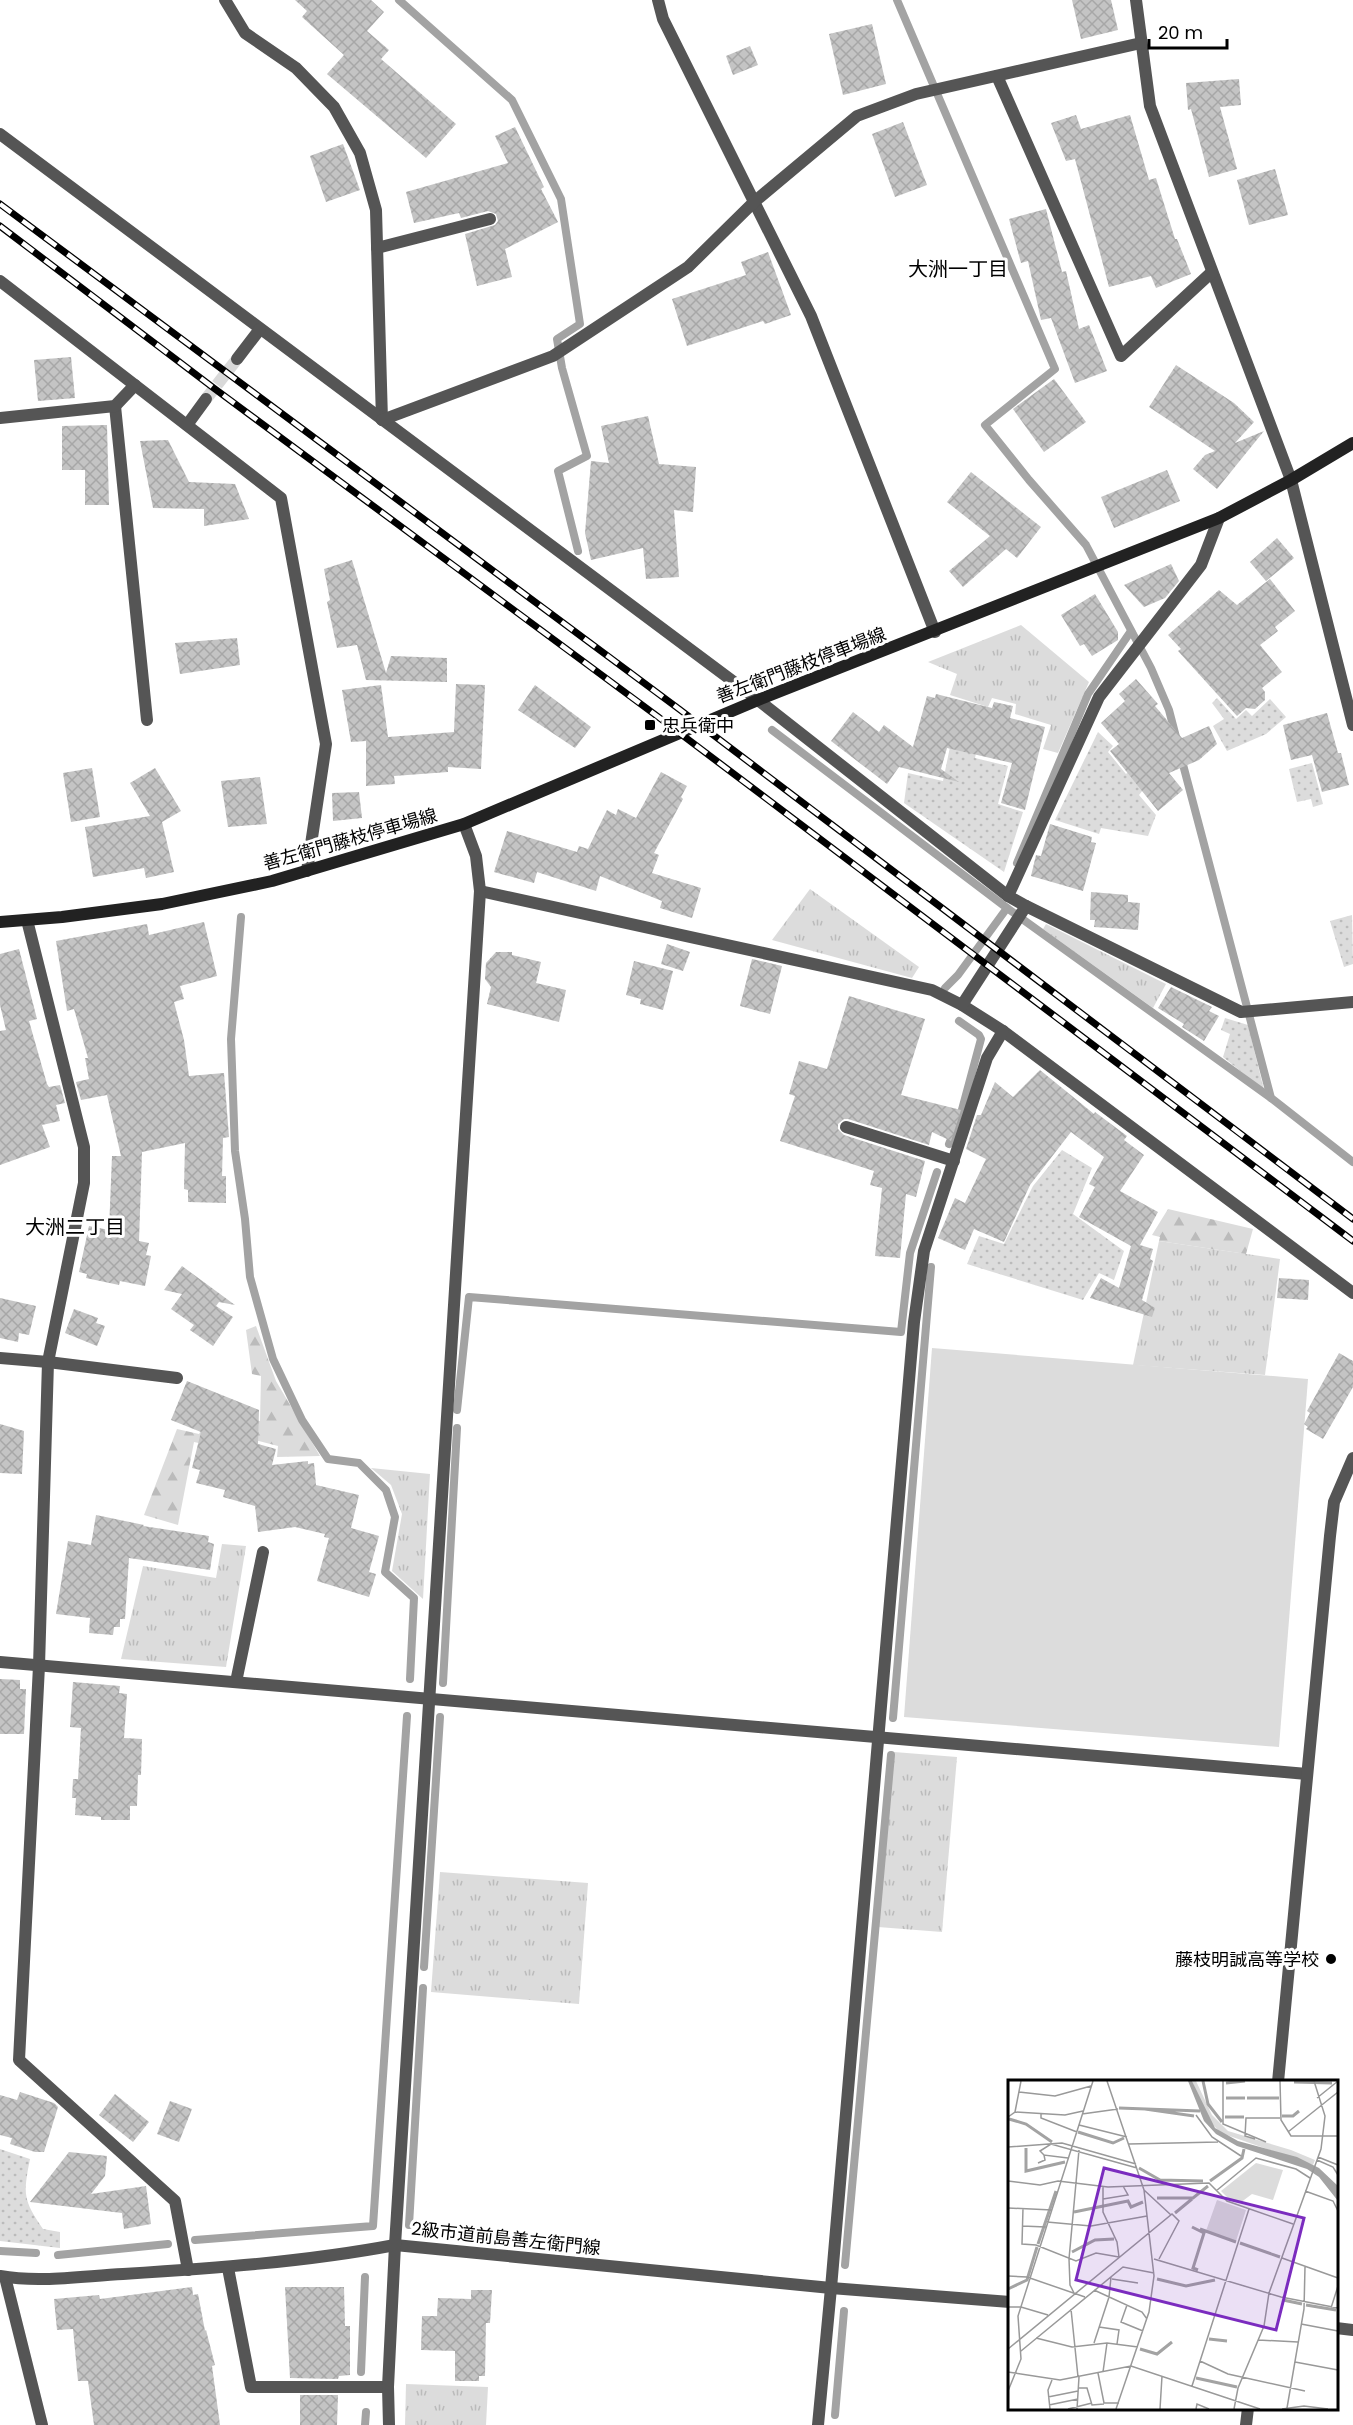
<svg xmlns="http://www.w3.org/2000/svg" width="1353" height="2425" viewBox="0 0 1353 2425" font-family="Poppins,'Noto Sans JP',sans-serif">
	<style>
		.grass { fill: url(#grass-tufts) }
		.forest { fill: url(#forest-firs) }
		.park { fill: url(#park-dots) }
		.pitch { fill: #dcdcdc }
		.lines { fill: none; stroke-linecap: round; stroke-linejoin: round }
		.stream { stroke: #a3a3a3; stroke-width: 8 }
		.building { fill: url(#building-cross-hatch) }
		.minor-tunnel { stroke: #d9d9d9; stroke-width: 12; stroke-dasharray: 12 6; stroke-linecap: butt }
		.service { stroke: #555; stroke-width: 12 }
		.minor { stroke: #555; stroke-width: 12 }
		.secondary { stroke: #222; stroke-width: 12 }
		.rail-casing { stroke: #000; stroke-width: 7 }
		.rail { stroke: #fff; stroke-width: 4.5; stroke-dasharray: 14; stroke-linecap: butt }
		.poi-dot { fill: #000; stroke: #fff; stroke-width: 2 }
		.labels { text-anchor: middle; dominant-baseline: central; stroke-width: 6; stroke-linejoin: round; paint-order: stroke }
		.street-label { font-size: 18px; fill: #000; stroke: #fff }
		.poi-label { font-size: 18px; fill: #000; stroke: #fff; text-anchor: start }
		.neighbourhood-label { font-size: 20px; fill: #000; stroke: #fff }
		.inset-river { fill: none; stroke: #a3a3a3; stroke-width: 3 }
		.inset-road { fill: none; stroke: #999; stroke-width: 1.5 }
		.view { fill: #7b2cbf; fill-opacity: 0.15; stroke: #7b2cbf; stroke-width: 3 }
		.inset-edge { fill: none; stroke: #000; stroke-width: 3 }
	</style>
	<defs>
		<pattern id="grass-tufts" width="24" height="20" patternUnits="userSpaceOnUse" patternTransform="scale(1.5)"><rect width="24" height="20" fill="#dcdcdc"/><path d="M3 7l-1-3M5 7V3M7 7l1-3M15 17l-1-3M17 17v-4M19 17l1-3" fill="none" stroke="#bbb"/></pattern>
		<pattern id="forest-firs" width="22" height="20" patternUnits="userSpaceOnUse" patternTransform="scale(1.5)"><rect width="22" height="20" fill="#dcdcdc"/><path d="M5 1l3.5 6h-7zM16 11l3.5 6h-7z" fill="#bbb"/></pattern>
		<pattern id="park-dots" width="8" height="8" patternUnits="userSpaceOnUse" patternTransform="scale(1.5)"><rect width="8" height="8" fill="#dcdcdc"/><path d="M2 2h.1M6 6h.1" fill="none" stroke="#bbb" stroke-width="1.8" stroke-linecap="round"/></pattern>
		<pattern id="building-cross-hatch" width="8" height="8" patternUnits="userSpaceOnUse" patternTransform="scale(1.5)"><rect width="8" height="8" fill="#c4c4c4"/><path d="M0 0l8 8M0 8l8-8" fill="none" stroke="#a7a7a7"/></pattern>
	</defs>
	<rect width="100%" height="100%" fill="#fff"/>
	<g class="grass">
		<polygon points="1021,625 1089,682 1058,753 1043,749 1051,725 1015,714 1016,704 992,698 988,707 950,695 957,674 928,662"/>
		<polygon points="810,889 919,967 912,978 772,940"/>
		<polygon points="1046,924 1166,984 1153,1008 1043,929"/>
		<polygon points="1159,1241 1280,1259 1265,1375 1133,1365"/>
		<polygon points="371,1468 430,1474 423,1599 392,1571 402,1514 391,1485"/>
		<polygon points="222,1544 246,1546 226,1667 121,1659 143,1566 216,1578"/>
		<polygon points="894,1752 957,1757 942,1932 878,1927"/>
		<polygon points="440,1872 588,1883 579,2004 431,1992"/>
		<polygon points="406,2384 488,2387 486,2425 405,2425"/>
	</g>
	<g class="forest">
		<polygon points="1168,1209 1253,1229 1246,1254 1159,1241 1160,1237 1152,1235"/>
		<polygon points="256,1326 276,1381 320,1456 277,1457 278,1446 235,1435 230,1450 194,1442 178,1525 144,1515 177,1429 199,1434 207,1421 260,1421 261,1376 252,1374 246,1330"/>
	</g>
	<g class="park">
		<polygon points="1217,698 1236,719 1246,710 1252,716 1270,699 1286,717 1266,734 1227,751 1213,726 1224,719 1212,703"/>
		<polygon points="1098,732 1113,746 1108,752 1126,774 1129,771 1143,790 1139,795 1156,815 1148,836 1101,828 1099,834 1055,820"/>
		<polygon points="951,742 977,748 975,758 1008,766 998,804 1023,812 1004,872 904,803 908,773 943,781"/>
		<polygon points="1312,763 1323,804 1313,807 1311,799 1297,802 1289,769"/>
		<polygon points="1352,915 1353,964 1344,967 1330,921"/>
		<polygon points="1225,1018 1248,1025 1264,1090 1223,1057 1230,1034 1221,1030"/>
		<polygon points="1062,1150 1092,1168 1073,1214 1124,1251 1114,1280 1099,1273 1083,1300 967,1264 979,1236 1004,1244 1033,1186"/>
		<path d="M 0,2149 L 30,2159 C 23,2194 23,2200 43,2229 L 60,2232 L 60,2248 L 0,2241 Z"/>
	</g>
	<polygon class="pitch" points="932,1348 1308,1379 1279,1747 904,1717"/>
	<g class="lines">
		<g class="stream">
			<polyline points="399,0 512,100 561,199 580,324 557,339 562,368 587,456 558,471 578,551"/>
			<polyline points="897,0 1055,369 985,425 1029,480 1086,545 1151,668 1169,710 1176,737"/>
			<polyline points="772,730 1007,908 958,975 945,988"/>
			<polyline points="1181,757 1271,1098 1353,1162"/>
			<polyline points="1017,863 1088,694 1131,631"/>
			<polyline points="1007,908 1271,1098"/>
			<polyline points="241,917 231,1039 235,1151 245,1219 250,1277 273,1359 302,1420 328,1459 359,1463 386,1490 395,1517 385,1572 414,1598 410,1679"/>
			<polyline points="949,1144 960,1117 981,1039 979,1035 959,1021"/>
			<polyline points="457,1410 469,1297 901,1332 910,1253 937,1172"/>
			<polyline points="443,1683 457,1428"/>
			<polyline points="893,1718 931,1267"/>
			<polyline points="424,1967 440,1717"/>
			<polyline points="409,2225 423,1988"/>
			<polyline points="195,2240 373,2226 407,1716"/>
			<polyline points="0,2251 36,2253"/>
			<polyline points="58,2255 168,2244"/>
			<polyline points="845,2265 891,1755"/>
			<polyline points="361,2372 365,2277"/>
			<polyline points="835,2415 844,2311"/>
			<polyline points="365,2425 366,2412"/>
		</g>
	</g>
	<g class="building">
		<polygon points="295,0 371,0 384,12 367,31 389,50 381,59 456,124 426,158 327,74 344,55 302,17 307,11"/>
		<polygon points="1072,0 1111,0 1118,30 1081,39"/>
		<polygon points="872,24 886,84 843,95 829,34"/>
		<polygon points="750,46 758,65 733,75 726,56"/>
		<polygon points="1239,79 1241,105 1220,107 1237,169 1209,177 1191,109 1188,110 1186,83"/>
		<polygon points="1076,115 1081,129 1130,115 1149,180 1156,178 1175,239 1177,239 1191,274 1156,288 1151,276 1109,287 1075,159 1066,161 1051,123"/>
		<polygon points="903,122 927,185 895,197 872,134"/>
		<polygon points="515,127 544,187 541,189 558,222 505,249 512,277 477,286 465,234 495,225 498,221 496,214 488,211 461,218 459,213 414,223 406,192 508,163 495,136"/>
		<polygon points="343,144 360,190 326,202 310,156"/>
		<polygon points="1275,169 1288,215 1249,225 1237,180"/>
		<polygon points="1046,209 1062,272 1066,271 1079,329 1089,325 1107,371 1075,383 1051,318 1041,320 1028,261 1021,263 1009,219"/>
		<polygon points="768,252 791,315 765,324 763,321 687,346 672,299 746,275 741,262"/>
		<polygon points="71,357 75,398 38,401 34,360"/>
		<polygon points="1176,365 1234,403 1254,422 1235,443 1264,431 1217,489 1193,469 1205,455 1215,451 1149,407"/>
		<polygon points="1054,379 1086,422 1044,452 1013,409"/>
		<polygon points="648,416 659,464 696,467 693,512 674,510 679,577 646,579 643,548 591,560 585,533 591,461 609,463 601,426"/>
		<polygon points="107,425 109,505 85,505 85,470 62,470 62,426"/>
		<polygon points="168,440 189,482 235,484 249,519 204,526 204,509 153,508 140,441"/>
		<polygon points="1167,470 1180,501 1114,528 1101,497"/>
		<polygon points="971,472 1041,527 1017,558 1006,549 963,587 949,571 990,536 947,502"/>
		<polygon points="1277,538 1294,558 1266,581 1250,562"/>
		<polygon points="352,560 386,673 391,656 447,658 447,682 366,680 357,645 337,648 327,602 330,600 324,569"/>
		<polygon points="1171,564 1179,581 1165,598 1144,607 1124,585"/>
		<polygon points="1270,579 1295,611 1275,627 1278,631 1260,645 1282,672 1262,688 1265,692 1265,700 1255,709 1246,708 1237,716 1178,651 1181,649 1168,635 1219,590 1237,605"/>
		<polygon points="1095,594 1118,632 1118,640 1092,656 1084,644 1080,646 1061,615"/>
		<polygon points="237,638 240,665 180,674 175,643"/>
		<polygon points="1136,679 1158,704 1155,706 1182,738 1209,726 1217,744 1199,760 1169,773 1183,790 1158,811 1110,751 1119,744 1101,723 1125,701 1119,694"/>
		<polygon points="456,684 485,685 481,769 448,767 448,772 394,776 395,784 366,786 366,741 351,742 342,690 381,685 388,737 454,732"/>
		<polygon points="535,685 591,727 575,748 518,710"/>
		<polygon points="936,694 992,708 994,702 1013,706 1010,718 1045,727 1025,810 1001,803 1012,763 947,748 941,769 959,782 899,767 887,784 831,741 853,712 879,732 884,725 913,747 927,696 935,698"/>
		<polygon points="1327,713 1338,753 1341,753 1349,785 1322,792 1312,755 1291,760 1283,725"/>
		<polygon points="92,768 100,817 71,822 63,773"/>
		<polygon points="155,768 181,811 162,822 174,872 146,878 144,868 93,877 85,827 150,816 130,783"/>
		<polygon points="661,772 687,786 681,797 683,799 654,853 659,855 652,873 701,888 692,918 660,908 662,901 600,876 596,891 537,872 534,883 494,872 507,831 577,852 579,846 588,849 607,810 616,815 618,809 636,818"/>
		<polygon points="260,777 267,824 228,827 221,781"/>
		<polygon points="359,792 362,818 333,821 332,793"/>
		<polygon points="1050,824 1092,837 1091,842 1096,843 1083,891 1031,876 1036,855 1041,856"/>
		<polygon points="1091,892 1128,895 1128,902 1140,903 1138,930 1094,927 1095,920 1090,920"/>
		<polygon points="204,922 217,976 180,986 184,999 174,1002 184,1040 189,1076 224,1073 229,1137 223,1138 222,1176 226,1176 226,1203 188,1202 188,1190 184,1189 185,1143 142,1152 139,1241 149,1243 146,1255 151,1256 145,1286 120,1281 119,1285 86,1278 87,1274 79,1272 89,1226 109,1230 112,1156 121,1156 107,1095 81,1100 76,1082 89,1079 85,1058 88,1058 74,1009 67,1011 56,941 147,924 149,935"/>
		<polygon points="667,944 690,952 683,971 661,964"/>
		<polygon points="19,949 37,1019 29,1021 47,1084 49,1087 60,1085 65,1103 56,1105 60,1121 42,1125 50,1147 0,1165 0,1031 6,1030 0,1005 0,954"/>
		<polygon points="496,952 512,952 512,955 541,962 536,983 566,990 559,1022 487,1004 491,987 485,979 486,963"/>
		<polygon points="752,959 782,966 770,1014 740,1006"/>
		<polygon points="634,961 673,971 663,1010 640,1004 641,999 626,995"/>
		<polygon points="1171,987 1212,1007 1209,1011 1219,1016 1204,1041 1182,1027 1184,1024 1158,1008"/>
		<polygon points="849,996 925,1019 901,1095 961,1110 951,1141 932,1132 929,1145 848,1119 844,1119 838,1124 838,1129 844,1135 925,1161 916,1197 906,1194 900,1258 875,1256 882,1188 870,1185 874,1171 780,1141 795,1096 789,1094 799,1061 827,1069"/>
		<polygon points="1040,1070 1094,1114 1095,1112 1127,1136 1124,1140 1144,1155 1120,1191 1158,1212 1140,1245 1153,1249 1150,1259 1153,1261 1142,1300 1155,1308 1152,1317 1090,1298 1101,1278 1119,1288 1131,1246 1079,1217 1095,1187 1089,1184 1104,1157 1071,1132 1030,1185 1004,1242 974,1229 965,1250 938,1238 955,1198 965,1203 986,1159 966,1149 977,1115 981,1115 995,1082 1013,1097"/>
		<polygon points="182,1266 235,1305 219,1302 216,1306 233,1317 213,1346 190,1330 194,1325 171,1309 182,1294 164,1290"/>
		<polygon points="1279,1278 1309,1280 1308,1300 1277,1298"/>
		<polygon points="0,1298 36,1306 29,1335 19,1333 18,1342 0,1338"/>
		<polygon points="74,1309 98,1318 96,1323 105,1326 97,1346 65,1333"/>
		<polygon points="1339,1353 1353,1361 1353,1387 1323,1439 1306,1429 1308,1427 1304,1424 1310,1413 1307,1411"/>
		<polygon points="187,1381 259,1410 258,1444 276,1449 272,1465 308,1461 308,1464 314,1463 316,1485 359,1495 351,1528 379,1536 369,1572 376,1574 369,1597 317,1581 329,1538 324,1537 325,1534 295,1527 258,1532 255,1506 223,1497 225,1490 196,1483 200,1470 192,1468 201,1432 171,1420"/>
		<polygon points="0,1424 24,1431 22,1474 0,1473"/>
		<polygon points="96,1515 144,1525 143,1526 209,1536 208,1542 214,1544 210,1570 129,1558 125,1619 120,1619 120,1627 114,1627 113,1635 89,1633 90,1618 56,1614 68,1541 91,1545"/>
		<polygon points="0,1679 20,1680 20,1689 26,1689 24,1734 0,1734"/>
		<polygon points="73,1682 120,1686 119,1693 127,1694 124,1738 142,1739 141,1775 138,1775 137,1806 130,1806 130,1820 101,1820 101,1817 75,1815 76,1798 72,1798 73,1779 78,1779 81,1728 70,1727"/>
		<polygon points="20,2092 54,2103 58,2107 44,2152 35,2152 10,2144 12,2138 0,2135 0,2095 17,2100"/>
		<polygon points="115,2094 149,2122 133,2142 99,2115"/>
		<polygon points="170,2101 192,2109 179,2142 157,2134"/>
		<polygon points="69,2152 107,2156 105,2176 91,2194 146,2186 151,2224 124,2229 122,2213 30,2202"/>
		<polygon points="192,2287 193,2295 198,2294 205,2331 206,2330 215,2365 212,2366 220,2425 94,2425 88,2381 78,2381 73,2329 57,2330 54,2299 99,2295 100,2299"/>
		<polygon points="285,2287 344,2287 345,2326 350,2326 350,2375 339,2376 338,2379 290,2378"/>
		<polygon points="471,2290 492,2290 490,2323 486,2323 485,2376 479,2376 479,2381 455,2381 455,2351 421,2350 422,2316 437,2316 438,2298 471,2299"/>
		<polygon points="300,2395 338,2395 337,2425 300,2425"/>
	</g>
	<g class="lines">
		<polyline class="minor-tunnel" points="206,399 237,359"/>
		<g class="service">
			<polyline points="1026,906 1241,1012 1353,1002"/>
			<polyline points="27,920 84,1147 84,1183 48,1362 39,1666 19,2060 175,2201 188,2270"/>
			<polyline points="962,1005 1003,1031 1353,1293"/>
			<polyline points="846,1127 954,1161"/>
			<polyline points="0,1358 48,1362 177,1378"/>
			<polyline points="236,1682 263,1552"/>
			<polyline points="228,2268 251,2387 388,2387"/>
			<polyline points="5,2277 42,2425"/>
			<polyline points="831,2288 914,1322 924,1251 987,1058 1003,1031"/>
			<polyline points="1246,2425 1248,2408"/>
		</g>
		<g class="minor">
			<polyline points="225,0 245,33 296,68 334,107 360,153 376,210 382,420"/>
			<polyline points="658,0 663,19 811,316 935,632"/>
			<polyline points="1136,0 1150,106 1291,480 1353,725"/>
			<polyline points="997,76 1121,356 1212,272"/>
			<polyline points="0,134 758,700 1008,896 1026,906 962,1005 932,990 480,891"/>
			<polyline points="377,248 490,219"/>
			<polyline points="0,281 281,498 326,744 307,871"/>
			<polyline points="237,359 260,329"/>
			<polyline points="115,406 147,720"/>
			<polyline points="0,418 115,406 135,385"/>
			<polyline points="382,420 553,356 688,267 754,202 857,116 916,94 1141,43"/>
			<polyline points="187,425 206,399"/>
			<polyline points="1008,896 1099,697 1201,565 1219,518"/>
			<polyline points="0,1662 1307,1774"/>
			<polyline points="1278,2082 1330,1536 1334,1502 1353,1458"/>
			<path d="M 0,2276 C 39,2283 83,2276 123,2274 C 215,2268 305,2262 395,2245 L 831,2288 L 1010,2302"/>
			<polyline points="1336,2328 1353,2330"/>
			<polyline points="389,2425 388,2387 395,2245 480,891 476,856 464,824"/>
			<polyline points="818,2425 831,2288"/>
		</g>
		<polyline class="secondary" points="0,922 62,917 162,904 272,881 464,824 758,700 1219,518 1291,480 1353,443"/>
		<defs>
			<g id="rail">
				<polyline points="0,204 679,709 1353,1219"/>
				<polyline points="0,226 215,389 657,716 1353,1241"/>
			</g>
		</defs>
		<use href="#rail" class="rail-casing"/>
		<use href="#rail" class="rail"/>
	</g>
	<g class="poi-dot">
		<rect x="644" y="719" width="12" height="12" rx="3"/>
		<circle cx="1331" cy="1959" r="6"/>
	</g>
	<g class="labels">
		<g class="street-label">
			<text transform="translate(801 665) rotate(-21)">善左衛門藤枝停車場線</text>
			<text transform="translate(350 839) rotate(-16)">善左衛門藤枝停車場線</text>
			<text transform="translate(506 2238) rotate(6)">2級市道前島善左衛門線</text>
		</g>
		<g class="poi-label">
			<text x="662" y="725">忠兵衛中</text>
			<text x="1319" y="1959" text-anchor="end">藤枝明誠高等学校</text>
		</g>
		<g class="neighbourhood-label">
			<text x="958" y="269">大洲一丁目</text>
			<text x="75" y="1227">大洲二丁目</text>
		</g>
	</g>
	<g transform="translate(1008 2080)">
		<rect width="330" height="330" fill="#fff"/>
		<path d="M 184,1 L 188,1 L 204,35 L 220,51 L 283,70 L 307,80 L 305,85 L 213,53 L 201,41 Z" fill="#dcdcdc"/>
		<path d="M 248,83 L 275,90 L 265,120 L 244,114 L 232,123 L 220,118 L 213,111 ZM 209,120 L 238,130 L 228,161 L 198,151 Z" fill="#dcdcdc"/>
		<path d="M 180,1 L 184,1 L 207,48 L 230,61 L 289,77 L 311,88 L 330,106 L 330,121 L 311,97 L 299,89 L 229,66 L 208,54 L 196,41 Z" fill="#a3a3a3"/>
		<path class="inset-river" d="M 195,1 L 200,24 L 214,42M 286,2 L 324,3M 218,3 L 237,1M 218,18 L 237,18M 239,18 L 271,18M 111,28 L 192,31M 137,29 L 186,36M 274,36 L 285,36 L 291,31M 217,37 L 236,37M 1,39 L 18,44 L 44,62M 70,52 L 105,63 L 116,58M 18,68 L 18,91 L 57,82M 131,88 L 152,100 L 195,101M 202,101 L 234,78 L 236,69M 149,118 L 185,118 L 200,106M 66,132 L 120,121 L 123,127 L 135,122M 167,133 L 184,119M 184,147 L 196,153 L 185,188 L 190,190M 192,149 L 228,162M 232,163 L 272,177M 30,164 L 48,111M 64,172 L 87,160 L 106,159M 149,199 L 178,206 L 207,200M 0,209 L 19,200 L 29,167M 275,220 L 294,224M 298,225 L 328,230M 201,259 L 219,261M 132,269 L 149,274 L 164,262M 188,298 L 229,307"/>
		<path class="inset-road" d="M 99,1 L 136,110 L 146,196 L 141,232 L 108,329M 215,1 L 215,44 L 258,62M 272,1 L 273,40 L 283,56 L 330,56M 11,12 L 47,16 L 83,6M 309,18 L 330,1M 7,32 L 57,35 L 75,31M 33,33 L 33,38 L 69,52M 74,34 L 110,29M 188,35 L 204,57 L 233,76M 0,37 L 7,32 L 13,1M 71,45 L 119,57M 280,52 L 330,12M 247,59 L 237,56 L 238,38 L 272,38M 121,64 L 210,62M 0,67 L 54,63 L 128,84M 36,75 L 32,71 L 43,64 L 129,88M 310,77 L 330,85M 309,80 L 325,87 L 330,95M 30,83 L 37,80 L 36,75 L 60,78M 0,101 L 32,105 L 50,101 L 100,107 L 201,103 L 219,121 L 285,144M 95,107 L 95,132 L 109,162 L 111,177M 136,110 L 163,135M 208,111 L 248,78 L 288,89 L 302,98M 297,111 L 325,121 L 330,131M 95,119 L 120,115 L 115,106M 0,128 L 44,130M 15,128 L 14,164 L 28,165 L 68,181 L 88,173 L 111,177M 39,142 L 83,146 L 139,136M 14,146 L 38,147M 274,178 L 330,198M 146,179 L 273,217 L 330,228M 0,196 L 19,197 L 77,217M 104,199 L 130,203M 86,210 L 134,232 L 139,239M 66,213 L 62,205 L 61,179 L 71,70M 119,225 L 113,242 L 135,251M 0,227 L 13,227 L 40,235M 323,228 L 330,206M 63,229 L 70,297M 293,244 L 330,251M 91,247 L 111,250 L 109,264M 28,258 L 64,267 L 99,263 L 130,267M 250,260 L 290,262M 86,263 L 101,217 L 103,197M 0,269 L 164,134 L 171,141 L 151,179M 13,271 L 115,187 L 146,193M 192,281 L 220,294 L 297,311M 287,282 L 330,290M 0,292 L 52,300 L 123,286 L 252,329M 95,292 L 99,263M 90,293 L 96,323 L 111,323M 184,306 L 241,129M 70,308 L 79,308 L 84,325 L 96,324M 0,311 L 13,279 L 10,236 L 85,1M 40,317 L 70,311M 41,325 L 70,319M 279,328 L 296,229 L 297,187M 42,329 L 40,310 L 44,300M 60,329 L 84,323M 69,329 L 71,297M 152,329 L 154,296M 188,329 L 189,324 L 201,329M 226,329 L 230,308 L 256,246 L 261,213 L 313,69 L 317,36 L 306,1M 274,329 L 296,326 L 320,329"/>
		<path class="view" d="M 96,88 L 296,138 L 268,250 L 68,200 Z"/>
		<rect width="330" height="330" class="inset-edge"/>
	</g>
	<path d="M1149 39v9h78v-9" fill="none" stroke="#000000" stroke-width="3"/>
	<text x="1158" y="39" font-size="18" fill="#000000" stroke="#ffffff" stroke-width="4.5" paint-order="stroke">20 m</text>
</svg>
